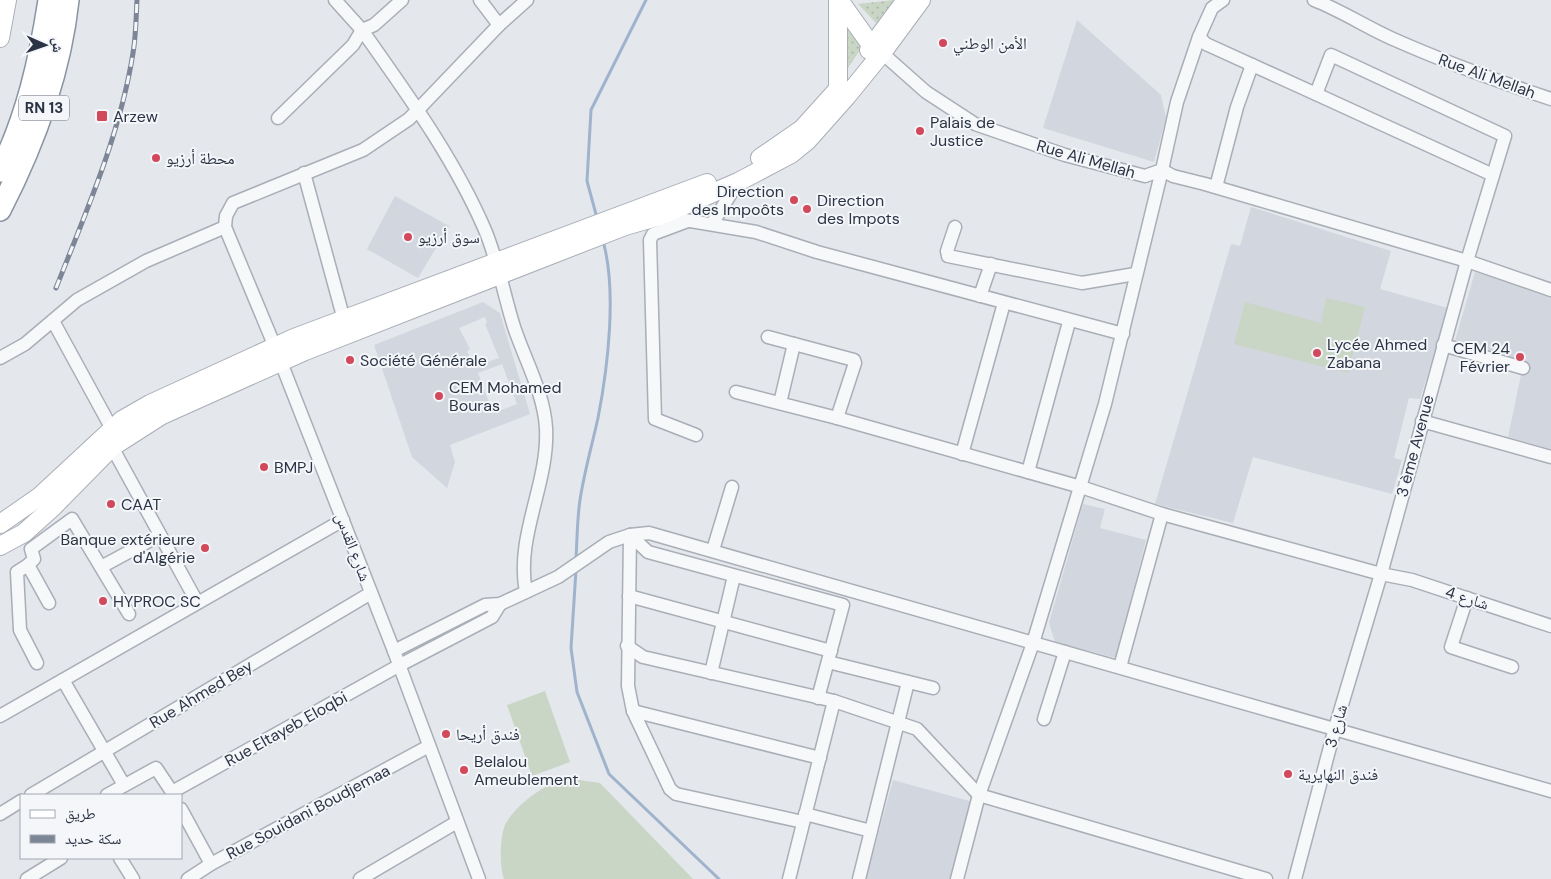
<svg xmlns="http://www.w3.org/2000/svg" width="1551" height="879" viewBox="0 0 1551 879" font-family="'DM Sans','Noto Naskh Arabic',sans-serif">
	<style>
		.built { fill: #d2d6de; fill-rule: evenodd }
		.grass { fill: url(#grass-dots) }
		.pitch { fill: #c9d6c5 }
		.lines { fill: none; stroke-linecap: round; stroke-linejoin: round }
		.stream { stroke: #9fb4cc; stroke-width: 3 }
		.minor-casing { stroke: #a9aeb7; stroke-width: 15 }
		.secondary-casing { stroke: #a9aeb7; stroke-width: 20 }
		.trunk-casing { stroke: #8b94a3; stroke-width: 24 }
		.minor { stroke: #f7f8fa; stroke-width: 12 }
		.secondary { stroke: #fff; stroke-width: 18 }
		.trunk { stroke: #fff; stroke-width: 21 }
		.rail-casing { stroke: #7d8696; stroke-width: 5 }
		.rail { stroke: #f4f6f9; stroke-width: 3; stroke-dasharray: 9; stroke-linecap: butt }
		.poi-dot { fill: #d1495b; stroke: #f4f6f9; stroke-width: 2 }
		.labels { text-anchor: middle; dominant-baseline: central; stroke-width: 4; stroke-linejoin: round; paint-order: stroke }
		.shield { fill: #f4f6f9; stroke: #676e7b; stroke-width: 1 }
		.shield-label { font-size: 15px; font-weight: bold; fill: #2b3445 }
		.poi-label { font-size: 16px; fill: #2b3445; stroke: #f4f6f9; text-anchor: start }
		.street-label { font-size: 16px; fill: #2b3445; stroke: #f4f6f9 }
	</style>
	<defs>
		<pattern id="grass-dots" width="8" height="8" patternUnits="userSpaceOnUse" patternTransform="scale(1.25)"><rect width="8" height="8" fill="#c9d6c5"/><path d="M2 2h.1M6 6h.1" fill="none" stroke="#adb8ab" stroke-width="1.8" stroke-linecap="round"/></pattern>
	</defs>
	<rect width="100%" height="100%" fill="#e4e7ec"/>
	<g class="built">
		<polygon points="1077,20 1161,95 1166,118 1154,162 1043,128"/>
		<polygon points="395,196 449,226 418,278 367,249"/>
		<polygon points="1251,207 1391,251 1380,289 1448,308 1420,399 1409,398 1394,458 1402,460 1392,494 1253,457 1233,523 1155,504 1231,244 1240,246"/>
		<polygon points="1475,272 1551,294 1551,449 1508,437 1522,370 1454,344"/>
		<path d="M 483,302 L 500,313 L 530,414 L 450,445 L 455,462 L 447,488 L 412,457 L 374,345 ZM 485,317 L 487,323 L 485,324 L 499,358 L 474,367 L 467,351 L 470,349 L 459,328 ZM 502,364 L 517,404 L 493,413 L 478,373 Z"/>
		<polygon points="1083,504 1105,509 1100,528 1146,540 1116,658 1055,642 1049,623"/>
		<polygon points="893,780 973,802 951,879 866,879"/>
	</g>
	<g class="grass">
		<polygon points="894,0 878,25 858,4"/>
		<polygon points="845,24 864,44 846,71"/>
	</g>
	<g class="pitch">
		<polygon points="1326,298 1365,307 1348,373 1234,344 1245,302 1321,323"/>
		<polygon points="545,691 570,762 532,776 507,705"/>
		<path d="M 579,780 L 600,783 L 693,879 L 504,879 C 499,867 500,833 506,823 C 515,807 536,791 553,783 C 560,780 571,781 579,780 Z"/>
	</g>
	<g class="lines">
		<g class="stream">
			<polyline points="597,218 587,181 591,110 646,0"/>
			<path d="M 576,561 C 577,541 577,520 580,500 C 584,473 592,445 598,418 C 608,367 617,290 603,241"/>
			<polyline points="576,570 571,648 577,692 609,774 719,879"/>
		</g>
		<defs>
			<g id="minor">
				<path d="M 402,0 L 374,25 L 362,30 C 407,94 454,158 485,230 C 498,261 504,295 514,327 C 525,360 544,393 546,428 C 549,484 515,536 526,592"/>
				<polyline points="480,0 499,25"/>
				<path d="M 1314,0 C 1342,11 1366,27 1393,39 C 1445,62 1497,81 1551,99"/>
				<polyline points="1199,37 1206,44 1316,94 1331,55 1505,136 1467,261 1381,574 1335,728 1295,879"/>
				<polyline points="882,53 926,92 975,124 1065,155 1145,176 1162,170 1177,102 1199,37 1212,8 1223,0"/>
				<polyline points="1316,94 1493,175"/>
				<polyline points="278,118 353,45 362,30 335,0"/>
				<polyline points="304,173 344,320"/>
				<polyline points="1216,187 1237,107 1252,65"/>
				<polyline points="661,216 756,232 817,252 1123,334"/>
				<polyline points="688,221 653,234 650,240 655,419 696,435"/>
				<polyline points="712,224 738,182"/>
				<polyline points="955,227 947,251 948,256 1082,283 1135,274"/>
				<polyline points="980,296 991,264"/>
				<polyline points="53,321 112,429"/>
				<polyline points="768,337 854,360 855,363 837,418"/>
				<polyline points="1443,345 1523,368"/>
				<polyline points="0,358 25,344 77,300 146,261 225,227"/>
				<polyline points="736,392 837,418 1081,487 1162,514 1381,574 1412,580 1551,626"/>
				<polyline points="780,403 794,344"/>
				<polyline points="1422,421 1551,457"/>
				<polyline points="112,447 197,602"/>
				<polyline points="962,454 1004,303"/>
				<polyline points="1028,472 1069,322"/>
				<polyline points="630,535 628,686 633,711 670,789 676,794 803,822"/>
				<polyline points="630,535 648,552 843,605 818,698"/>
				<polyline points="713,550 732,487"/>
				<polyline points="28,565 17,572 20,630 37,663"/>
				<polyline points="101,567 160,535"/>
				<polyline points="629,596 831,651"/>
				<polyline points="1467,598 1451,647 1512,667"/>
				<polyline points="49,603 28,565 34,559 31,549 72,519 129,614"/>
				<polyline points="627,646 643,657 834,701 917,729 979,795 1266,879"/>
				<polyline points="394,651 485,605 500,604 558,577 609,542 630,535 649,533 1551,791"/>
				<polyline points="828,662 933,688"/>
				<polyline points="1120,667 1162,514"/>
				<polyline points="711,673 734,576"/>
				<polyline points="63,680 124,785"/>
				<polyline points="633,711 820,758"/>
				<polyline points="0,716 343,520"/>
				<polyline points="1044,719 1065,652"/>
				<polyline points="172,792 400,665 492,617 500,604"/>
				<polyline points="31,795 371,593"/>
				<polyline points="107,795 156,768 174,795"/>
				<polyline points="181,809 211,864"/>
				<polyline points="0,814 21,801"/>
				<polyline points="805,814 871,831"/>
				<polyline points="120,858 133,879"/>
				<polyline points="27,879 61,858"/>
				<polyline points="188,879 211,864 429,746"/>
				<polyline points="360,879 457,822"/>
				<polyline points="479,879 394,651 275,347 225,227 226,216 233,203 363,150 409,119 499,25 527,0"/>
				<polyline points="789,879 834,701"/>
				<polyline points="859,879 908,682"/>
				<polyline points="957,879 979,795 1033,643 1105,404 1162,170 1173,176 1205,184 1467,261 1551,290"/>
			</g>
			<g id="secondary">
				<polyline points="839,0 871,45 880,52"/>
				<polyline points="0,38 7,0"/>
				<polyline points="869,50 906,0"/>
				<polyline points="838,90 838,0"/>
				<polyline points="760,158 802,129 839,88"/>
				<polyline points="0,524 39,497 122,420 150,404 294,338 707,183"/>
				<polyline points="0,546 24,533 53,507 112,447 162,415 305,351 625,226 660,216 738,182 791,154 807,141 847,96 882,53 921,0"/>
			</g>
			<g id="trunk">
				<path d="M 0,171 C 27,117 40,59 49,0"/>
				<path d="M 0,210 C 34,144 60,75 68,0"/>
			</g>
		</defs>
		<use href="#minor" class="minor-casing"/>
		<use href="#secondary" class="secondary-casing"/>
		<use href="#trunk" class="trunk-casing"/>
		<use href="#minor" class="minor"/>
		<use href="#secondary" class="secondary"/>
		<use href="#trunk" class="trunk"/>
		<defs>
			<path id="rail" d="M 56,288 C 86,212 120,135 133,53 C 136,36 136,18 137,0"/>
		</defs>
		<use href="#rail" class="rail-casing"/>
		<use href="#rail" class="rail"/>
	</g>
	<g class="poi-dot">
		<circle cx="943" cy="43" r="5"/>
		<rect x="96" y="110" width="12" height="12" rx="2.5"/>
		<circle cx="920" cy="131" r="5"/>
		<circle cx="156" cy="158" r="5"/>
		<circle cx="794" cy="200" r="5"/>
		<circle cx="807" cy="209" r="5"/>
		<circle cx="408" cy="237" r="5"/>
		<circle cx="1317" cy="353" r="5"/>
		<circle cx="1520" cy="357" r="5"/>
		<circle cx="350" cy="360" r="5"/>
		<circle cx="439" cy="396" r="5"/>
		<circle cx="264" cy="467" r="5"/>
		<circle cx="111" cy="504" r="5"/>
		<circle cx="205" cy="548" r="5"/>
		<circle cx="103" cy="601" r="5"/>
		<circle cx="446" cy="734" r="5"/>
		<circle cx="464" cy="770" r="5"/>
		<circle cx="1288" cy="774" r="5"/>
	</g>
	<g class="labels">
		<rect class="shield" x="19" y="95.5" width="50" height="25" rx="4"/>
		<g class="shield-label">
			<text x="44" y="108">RN 13</text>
		</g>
		<g class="poi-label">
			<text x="953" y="43">الأمن الوطني</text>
			<text x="113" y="116">Arzew</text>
			<text x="930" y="122">Palais de<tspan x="930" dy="18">Justice</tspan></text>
			<text x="166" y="158">محطة أرزيو</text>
			<text x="784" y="191" text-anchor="end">Direction<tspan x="784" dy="18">des Impoôts</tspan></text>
			<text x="817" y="200">Direction<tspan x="817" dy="18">des Impots</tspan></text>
			<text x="418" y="237">سوق أرزيو</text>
			<text x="1327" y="344">Lycée Ahmed<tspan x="1327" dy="18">Zabana</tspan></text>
			<text x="1510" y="348" text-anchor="end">CEM 24<tspan x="1510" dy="18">Février</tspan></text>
			<text x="360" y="360">Société Générale</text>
			<text x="449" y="387">CEM Mohamed<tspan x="449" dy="18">Bouras</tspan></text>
			<text x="274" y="467">BMPJ</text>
			<text x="121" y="504">CAAT</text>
			<text x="195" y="539" text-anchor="end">Banque extérieure<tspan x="195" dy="18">d'Algérie</tspan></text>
			<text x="113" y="601">HYPROC SC</text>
			<text x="456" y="734">فندق أريحا</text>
			<text x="474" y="761">Belalou<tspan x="474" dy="18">Ameublement</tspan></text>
			<text x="1298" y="774">فندق النهايرية</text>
		</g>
		<g class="street-label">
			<text transform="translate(1487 76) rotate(20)">Rue Ali Mellah</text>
			<text transform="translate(1086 159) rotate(16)">Rue Ali Mellah</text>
			<text transform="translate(1415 446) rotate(-75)">3 ème Avenue</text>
			<text transform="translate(353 547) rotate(69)">شارع القدس</text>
			<text transform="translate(1467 598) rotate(18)">شارع 4</text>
			<text transform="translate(201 694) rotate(-31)">Rue Ahmed Bey</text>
			<text transform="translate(1336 726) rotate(-74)">شارع 3</text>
			<text transform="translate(286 729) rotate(-29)">Rue Eltayeb Eloqbi</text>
			<text transform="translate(308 812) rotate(-28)">Rue Souidani Boudjemaa</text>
		</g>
	</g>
	<rect x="20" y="794" width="162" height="65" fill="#f4f6f9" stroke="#a4a8b1"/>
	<rect x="30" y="810" width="25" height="8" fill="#ffffff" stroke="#a4a8b1"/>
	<text x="65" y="819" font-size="15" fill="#2b3445">طريق</text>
	<rect x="30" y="835" width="25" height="8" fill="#7d8696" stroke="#a4a8b1"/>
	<text x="65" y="844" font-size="15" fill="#2b3445">سكة حديد</text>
	<g transform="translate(45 45) rotate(92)" stroke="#f4f6f9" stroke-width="4" paint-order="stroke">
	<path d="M0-4L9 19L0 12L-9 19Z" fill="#2b3445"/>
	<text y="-8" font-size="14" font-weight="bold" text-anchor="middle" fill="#2b3445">ش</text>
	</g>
</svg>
